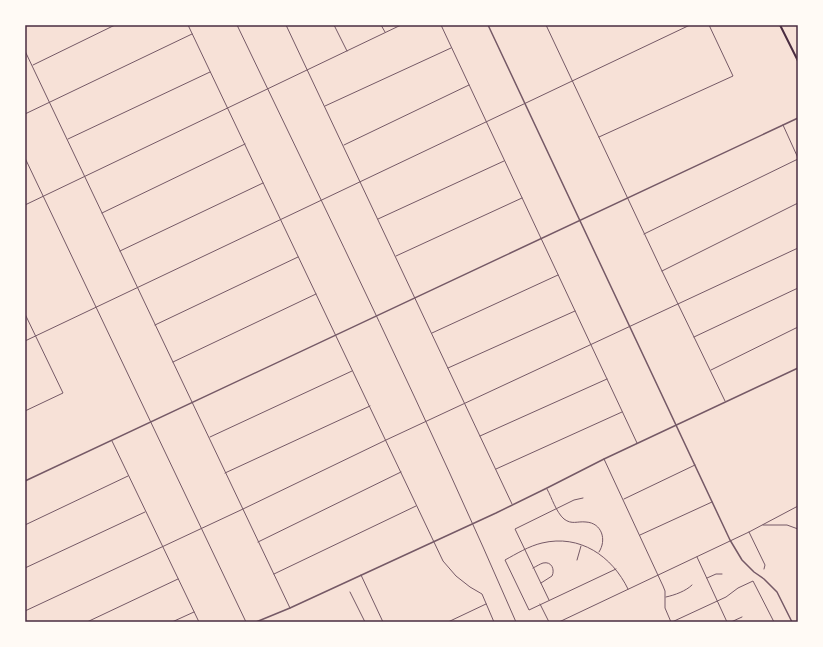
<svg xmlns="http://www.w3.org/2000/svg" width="823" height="647" viewBox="0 0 823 647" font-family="'PT Sans Narrow',sans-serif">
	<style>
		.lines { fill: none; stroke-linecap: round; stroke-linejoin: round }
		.minor { stroke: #755966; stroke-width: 1 }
		.tertiary { stroke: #755966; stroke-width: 1.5 }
		.primary { stroke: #4a2c40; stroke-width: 2 }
		.neatline { fill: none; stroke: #4a2c40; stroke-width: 1.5 }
	</style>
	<rect width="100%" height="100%" fill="#f7e1d7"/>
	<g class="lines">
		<g class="minor">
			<polyline points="188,25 443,561 456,576 470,587 482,594 494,622"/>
			<path d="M 237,25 C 332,223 429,421 516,622"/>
			<polyline points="286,25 512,504"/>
			<polyline points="334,25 347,51"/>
			<polyline points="381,25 385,32"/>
			<polyline points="441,25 637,443"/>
			<polyline points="546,25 662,271 725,401"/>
			<polyline points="25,51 290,608"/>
			<polyline points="33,65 115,25"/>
			<polyline points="325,106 451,48"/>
			<polyline points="25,114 192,34"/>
			<polyline points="783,125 798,158"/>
			<polyline points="599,137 733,76 709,25"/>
			<polyline points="68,139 210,72"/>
			<polyline points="344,145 469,85"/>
			<polyline points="25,158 246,622"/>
			<polyline points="25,205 401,25"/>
			<polyline points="102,213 245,144"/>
			<polyline points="378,219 504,161"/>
			<polyline points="644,234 798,159"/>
			<polyline points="120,251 263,183"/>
			<polyline points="396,256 522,198"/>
			<polyline points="662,271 798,203"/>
			<polyline points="25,314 63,393 25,411"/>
			<polyline points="155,325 298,257"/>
			<polyline points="432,333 558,275"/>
			<polyline points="694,337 798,288"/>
			<polyline points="25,341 690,25"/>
			<polyline points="173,362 316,294"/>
			<polyline points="448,368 575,311"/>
			<polyline points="711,370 798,327"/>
			<polyline points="480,436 607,379"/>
			<polyline points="210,437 352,371"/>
			<polyline points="112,441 199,622"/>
			<polyline points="604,459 663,586 665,591 665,608 671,622"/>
			<polyline points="496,469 622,412"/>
			<polyline points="225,473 370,406"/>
			<path d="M 547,489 C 552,498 556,512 564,519 C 572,525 577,521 586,522 C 602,523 607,540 599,552"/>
			<polyline points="624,499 695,465"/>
			<polyline points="25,525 128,476"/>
			<polyline points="763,525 787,525 798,529"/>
			<polyline points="749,532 765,565 764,569"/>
			<polyline points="640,535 712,502"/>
			<polyline points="258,542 401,472"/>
			<polyline points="697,557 727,622"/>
			<polyline points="577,560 581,546"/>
			<polyline points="25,568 145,512"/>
			<path d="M 533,568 C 537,566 540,564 543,563 C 552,561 555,570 552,576 L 541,583"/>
			<path d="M 616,569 L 529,610 L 505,560 C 516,554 529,546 542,543 C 580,534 612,556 628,589"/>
			<polyline points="274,574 416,506"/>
			<polyline points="361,575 383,622"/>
			<polyline points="707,578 716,574 722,574"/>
			<polyline points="350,592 365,622"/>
			<path d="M 666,597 C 675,595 686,591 692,585"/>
			<polyline points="549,600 515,529 574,500 583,498"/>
			<polyline points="540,604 549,622"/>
			<polyline points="25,611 243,509 386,440 798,248"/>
			<polyline points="87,622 178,579"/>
			<polyline points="172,622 194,612"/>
			<polyline points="448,622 486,604"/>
			<polyline points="559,622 749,532 798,506"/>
			<polyline points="672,622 726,597 738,588 753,581 774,622"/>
			<polyline points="731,622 742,617"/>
		</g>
		<g class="tertiary">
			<polyline points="488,25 730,540 742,560 754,572 764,579 777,592 792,622"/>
			<polyline points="25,481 798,118"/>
			<polyline points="256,622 290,608 496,513 547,488 604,459 798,368"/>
		</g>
		<polyline class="primary" points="780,25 798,61"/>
	</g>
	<rect width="823" height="647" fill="none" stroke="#fffaf5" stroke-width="52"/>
	<rect x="26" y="26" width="771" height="595" class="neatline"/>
</svg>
